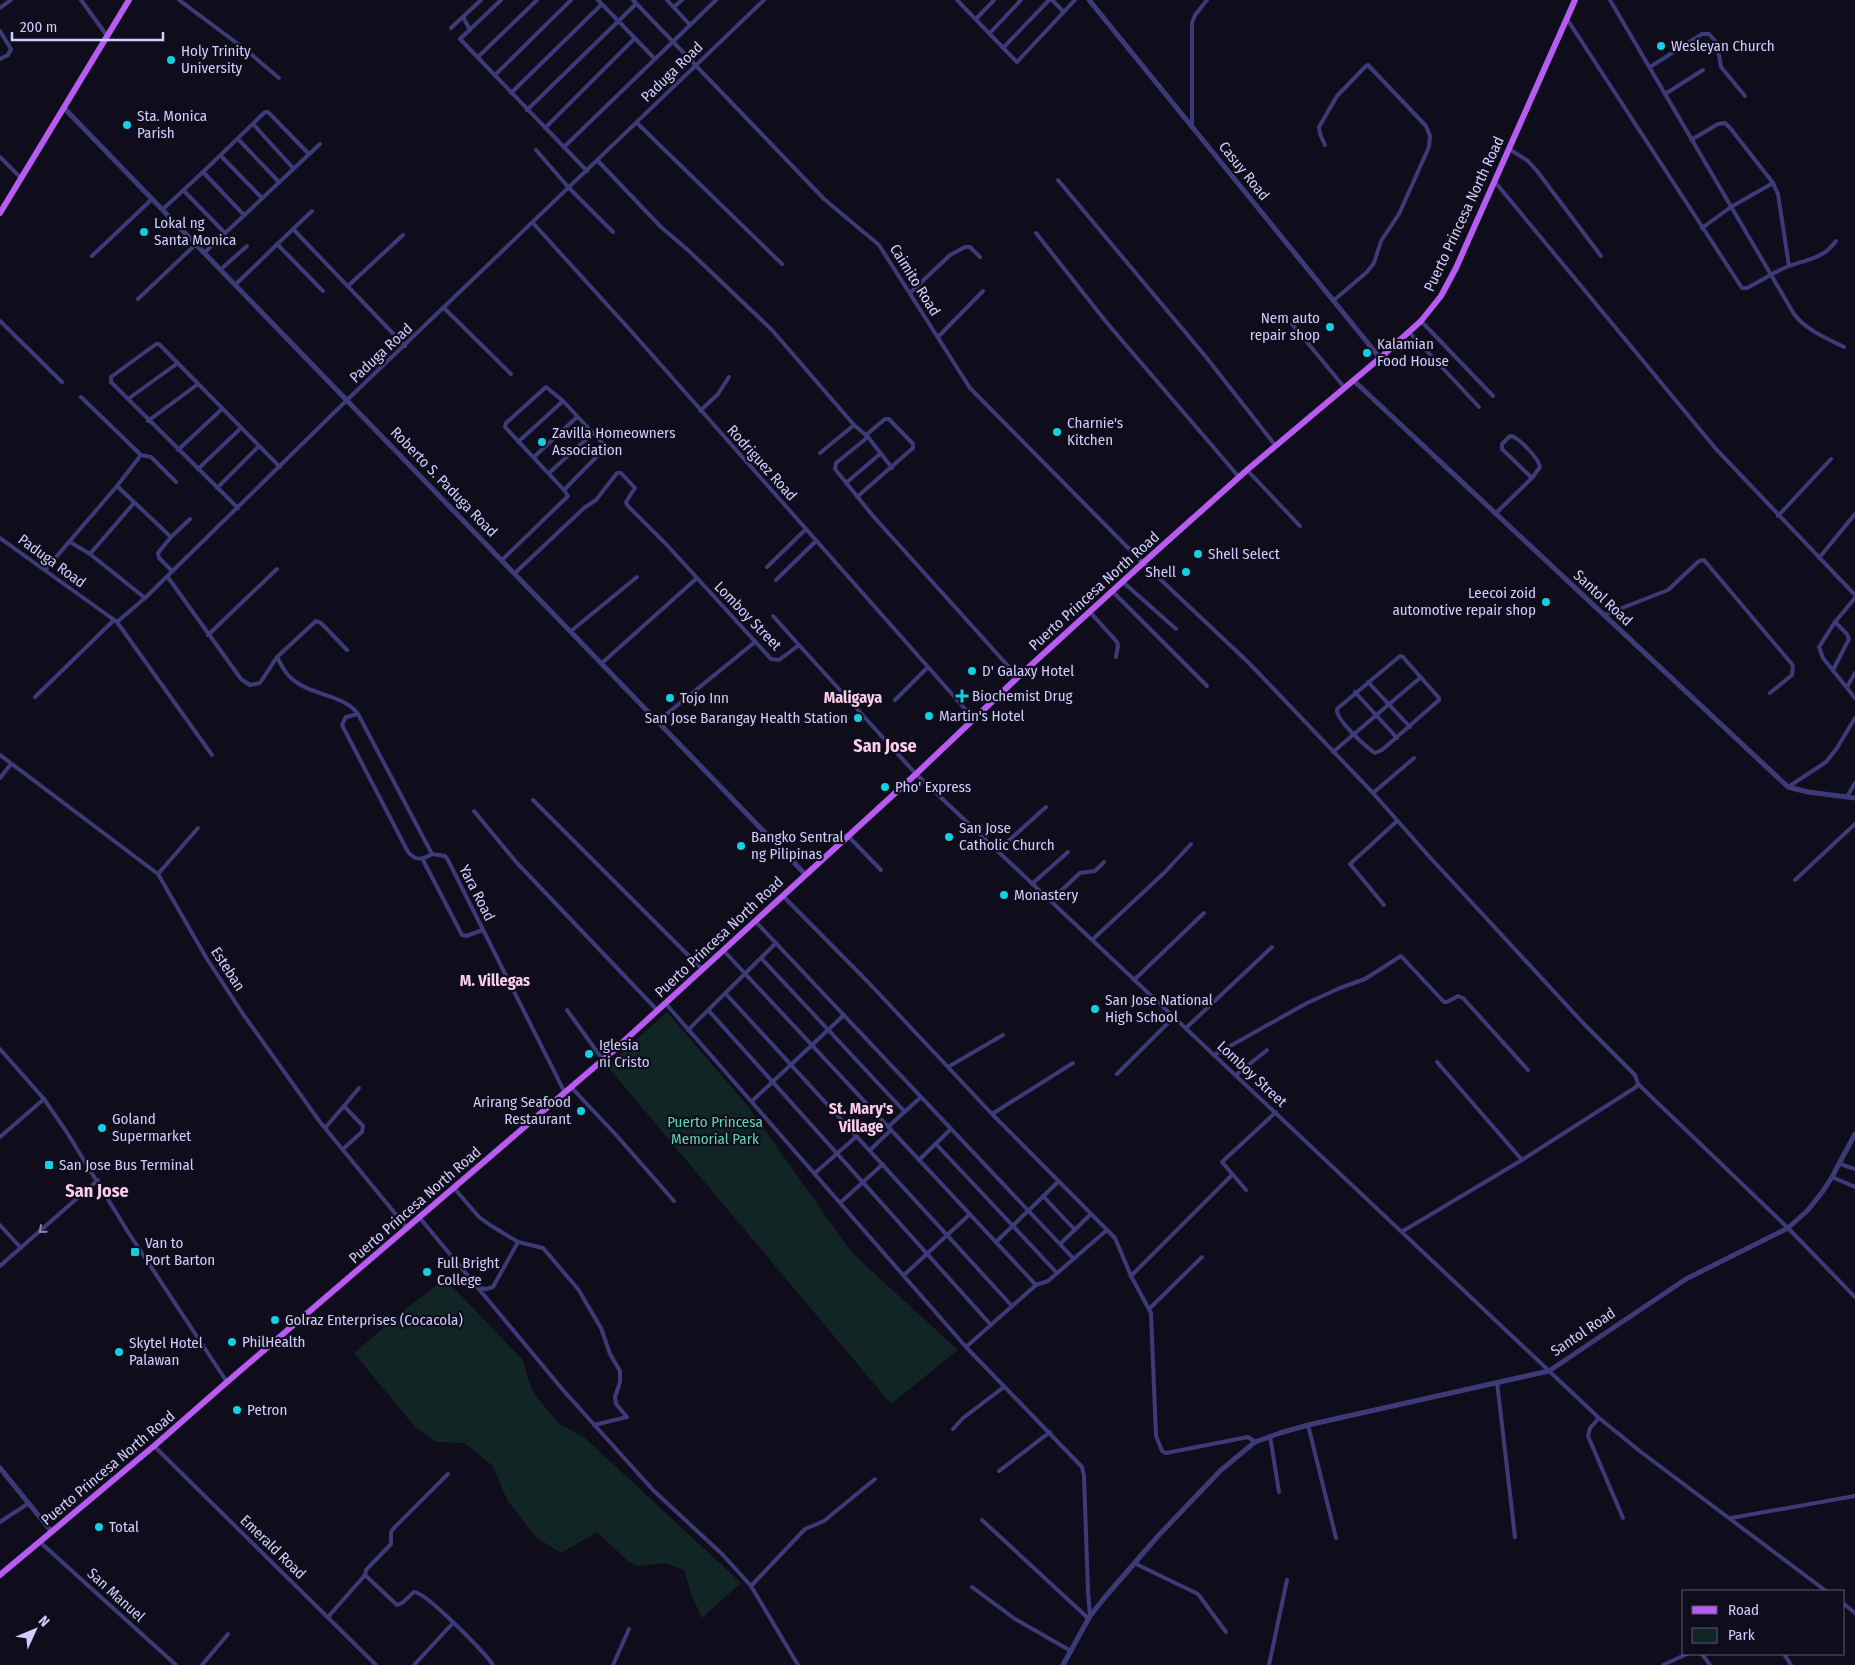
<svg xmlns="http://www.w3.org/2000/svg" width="1855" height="1665" viewBox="0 0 1855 1665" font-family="'Fira Sans Condensed',sans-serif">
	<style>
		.green { fill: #102524 }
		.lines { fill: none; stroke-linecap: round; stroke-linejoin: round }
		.minor { stroke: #3d3b77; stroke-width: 4 }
		.tertiary { stroke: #3d3b77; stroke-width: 5 }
		.primary { stroke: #b75bf2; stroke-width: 6 }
		.oneway { stroke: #8684b9 }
		.poi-dot { fill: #12d0e1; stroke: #0f0d1c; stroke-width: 2 }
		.labels { text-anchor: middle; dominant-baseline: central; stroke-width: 4.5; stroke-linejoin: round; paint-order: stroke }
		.poi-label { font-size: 15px; fill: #d0ccfb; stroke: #0f0d1c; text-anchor: start }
		.street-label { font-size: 15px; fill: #d0ccfb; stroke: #0f0d1c }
		.park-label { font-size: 15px; fill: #5fd4b5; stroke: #0f0d1c }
		.neighbourhood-label { font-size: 16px; font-weight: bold; fill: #fbcdeb; stroke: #0f0d1c }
		.quarter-label { font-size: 18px; font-weight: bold; fill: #fbcdeb; stroke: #0f0d1c }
	</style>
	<rect width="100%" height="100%" fill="#0f0d1c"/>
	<g class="green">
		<polygon points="667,1012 747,1105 852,1253 958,1350 891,1404 607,1066"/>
		<polygon points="445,1279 523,1360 531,1388 541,1402 558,1423 585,1438 741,1583 702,1618 691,1594 684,1570 665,1563 639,1566 629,1562 597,1532 561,1553 537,1538 507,1500 493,1466 464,1443 437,1442 415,1427 354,1353 407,1308"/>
	</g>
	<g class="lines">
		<g class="minor">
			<polyline points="81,0 108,37"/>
			<polyline points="179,0 246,50 279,78"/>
			<polyline points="501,0 460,39 587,171"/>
			<polyline points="598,0 655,59"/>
			<polyline points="633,0 824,199 879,245 970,388 1143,563 1249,663 1373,793 1426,853 1584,1024 1635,1075 1638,1084 1636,1087 1522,1160 1403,1231"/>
			<polyline points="667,0 690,25"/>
			<polyline points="957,0 1017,62 1075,0"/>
			<polyline points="1052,0 1063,11"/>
			<path d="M 1610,0 L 1794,314 C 1806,330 1826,338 1844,347"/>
			<polyline points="674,7 682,0"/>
			<polyline points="0,8 11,0"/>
			<polyline points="463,17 470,30"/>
			<polyline points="976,19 994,0"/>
			<path d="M 1567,19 L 1742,288 L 1747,288 C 1761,281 1774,272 1789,266 C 1808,259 1823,259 1836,241"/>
			<polyline points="451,28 481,0"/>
			<polyline points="0,31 11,49 8,55 0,59"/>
			<polyline points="990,33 1021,0"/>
			<polyline points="1003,48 1049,0"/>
			<polyline points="478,57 537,0"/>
			<polyline points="1650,67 1702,34 1709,34 1717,43 1721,67 1745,96"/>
			<polyline points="495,75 571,0"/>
			<polyline points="511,93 602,4"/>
			<polyline points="1665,94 1703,70"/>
			<polyline points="527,110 636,4"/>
			<polyline points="637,123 782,264"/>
			<polyline points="253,124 293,168"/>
			<polyline points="1192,127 1192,23 1195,15 1207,0"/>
			<polyline points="545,128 635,38"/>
			<polyline points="238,139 279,182"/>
			<polyline points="1691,140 1718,124 1725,123 1731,129 1773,183 1778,194 1789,266"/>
			<polyline points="1325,145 1320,134 1319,127 1337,96 1365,67 1368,65 1426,126 1430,136 1429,147 1399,214 1381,241 1374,263 1367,272 1333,301"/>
			<polyline points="564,147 716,0"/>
			<polyline points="1509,149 1528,161 1537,171 1601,256"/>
			<polyline points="536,150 569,188 613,232"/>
			<polyline points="221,156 262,198"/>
			<polyline points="0,157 22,179"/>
			<polyline points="598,161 661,227 689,251 772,330 854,425 868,437 892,468"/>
			<polyline points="203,172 244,215"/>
			<polyline points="1058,180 1206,357 1275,445"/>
			<polyline points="1495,182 1716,449 1855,595"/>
			<polyline points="183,190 225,233"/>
			<polyline points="162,210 203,172 265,112 268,112 308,153"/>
			<polyline points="533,223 631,331 974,719"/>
			<polyline points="1702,228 1731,207 1773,183"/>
			<polyline points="293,229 312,211"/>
			<polyline points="1036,233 1107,323 1239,477"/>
			<polyline points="277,244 323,291"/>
			<polyline points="204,253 320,144"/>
			<polyline points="92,256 151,200"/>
			<polyline points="220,270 247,246"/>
			<polyline points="235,285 293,229 405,346"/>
			<polyline points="348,286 403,235"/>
			<polyline points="910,293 950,255 965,247 970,247 980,257"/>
			<polyline points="138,299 195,245"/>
			<polyline points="444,308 511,374"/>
			<polyline points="0,321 62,382"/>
			<polyline points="1421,321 1493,396"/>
			<polyline points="1292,324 1344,387"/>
			<polyline points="1409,332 1479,407"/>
			<polyline points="938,337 983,291"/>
			<polyline points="128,399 178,363"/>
			<polyline points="700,411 718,394 729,377"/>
			<polyline points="148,421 198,384"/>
			<polyline points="868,437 836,463 835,469 873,516 1018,677"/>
			<polyline points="518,442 563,401"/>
			<polyline points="178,450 222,409"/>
			<polyline points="820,453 854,425"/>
			<polyline points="141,455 151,457 176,482"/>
			<polyline points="534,457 577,417"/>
			<polyline points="198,469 241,428"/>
			<polyline points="1247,470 1300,526"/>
			<polyline points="549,473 593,433"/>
			<polyline points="846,483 881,453"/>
			<polyline points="117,486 171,537"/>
			<polyline points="217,488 259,446"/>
			<polyline points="857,497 913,448 913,444 889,419 885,419 866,435"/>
			<polyline points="238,508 128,399 111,382 111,377 156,344 159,344 280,467"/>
			<path d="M 1495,514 L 1532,478 L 1540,467 C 1539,459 1518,436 1510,436 L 1502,444 L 1502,449 L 1532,478"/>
			<polyline points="1778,516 1831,459"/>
			<polyline points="0,538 117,622 212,755"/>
			<polyline points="70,542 90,554 145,598"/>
			<polyline points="90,554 134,503"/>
			<polyline points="1819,558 1855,514"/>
			<polyline points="502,560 568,496 564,490 505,427 506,423 546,387 563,401 606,447 564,490"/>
			<polyline points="767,567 806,529"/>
			<polyline points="45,570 117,486 141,455 81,397"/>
			<polyline points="172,571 159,558 158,553 171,537 190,519"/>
			<polyline points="515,573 584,508 596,500 617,473 621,473 635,488 626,502 627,505 666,544 771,659 779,660 799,645 916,774 1599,1418 1641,1452 1826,1591"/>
			<polyline points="167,576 241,679 250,685 260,683 277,657 316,621 321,623 347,650"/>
			<polyline points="776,580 816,541"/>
			<polyline points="1123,582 1176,629"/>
			<polyline points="1112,591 1207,686"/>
			<polyline points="1855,598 1835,622 1819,647 1823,658 1855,698"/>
			<polyline points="1090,612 1117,642 1118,646 1116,657"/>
			<polyline points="1604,615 1668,590 1699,561 1704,560 1791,663 1793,666 1792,675 1770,693"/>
			<polyline points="773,616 799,645"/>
			<polyline points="117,622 145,598 347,400 764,0"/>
			<polyline points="571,631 637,577"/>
			<polyline points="208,635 277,569"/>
			<path d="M 1400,656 L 1403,657 L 1439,698 L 1439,700 L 1382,750 L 1375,753 C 1366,747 1335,719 1337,709 Z"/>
			<path d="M 277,657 C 281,664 284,672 290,677 C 309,696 342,693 358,714 L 432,854 L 445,856 L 448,860 L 565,1093"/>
			<polyline points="602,663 697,578"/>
			<polyline points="1833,670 1849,639 1847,634 1835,622"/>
			<polyline points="1368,682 1410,727"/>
			<polyline points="1847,687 1855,673"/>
			<polyline points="1355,692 1397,738"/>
			<polyline points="35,697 114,620"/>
			<polyline points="895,700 928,667"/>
			<path d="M 358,714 L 346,717 L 342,725 L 408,852 C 416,861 422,860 432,854"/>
			<polyline points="658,721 755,642"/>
			<polyline points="1333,752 1421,677"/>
			<polyline points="0,755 158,874 207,959 243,1014 320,1122 407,1228"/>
			<polyline points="0,778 11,764"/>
			<polyline points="1788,787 1826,762 1837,748 1855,718"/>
			<polyline points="1373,793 1414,758"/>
			<polyline points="1847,797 1855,783"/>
			<polyline points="533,800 702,969"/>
			<polyline points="474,811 517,863 658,1011"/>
			<polyline points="848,836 881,870"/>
			<polyline points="997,851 1046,807"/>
			<polyline points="423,860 462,935 466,936 483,930"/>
			<polyline points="158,874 198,828"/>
			<polyline points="1795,880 1855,824"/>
			<polyline points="1032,884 1068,852"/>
			<polyline points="783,896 868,982 992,1114 1115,1238 1131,1276 1151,1313 1156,1436 1162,1451 1166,1453 1248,1437 1255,1442"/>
			<polyline points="1050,901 1080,873 1095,871 1104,862"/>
			<polyline points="1384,905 1350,864 1397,821"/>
			<polyline points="755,921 1073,1258"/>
			<polyline points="1092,940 1164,873 1191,844"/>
			<polyline points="723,950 1036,1285"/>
			<polyline points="762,959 904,1111"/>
			<polyline points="1134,980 1204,913"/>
			<polyline points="726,994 1012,1306"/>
			<polyline points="666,1004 966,1347 1082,1467 1084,1476 1088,1591 1090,1616"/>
			<polyline points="567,1010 603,1060"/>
			<polyline points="709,1011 991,1325"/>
			<polyline points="1186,1028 1272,947"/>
			<polyline points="688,1030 776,943"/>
			<polyline points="0,1049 44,1099 66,1131 128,1232 227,1382"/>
			<polyline points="1214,1055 1307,1003 1340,988 1365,979 1401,956 1444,1002 1447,1002 1458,996 1463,998 1528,1070"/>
			<polyline points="1437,1062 1522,1160"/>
			<polyline points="948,1067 1003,1035"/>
			<polyline points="1117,1074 1174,1017"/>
			<polyline points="1236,1075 1267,1050"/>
			<polyline points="1638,1084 1788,1228 1855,1297"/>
			<polyline points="571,1087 617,1136 674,1201"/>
			<polyline points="752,1101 844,1015"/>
			<polyline points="344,1106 359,1088"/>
			<polyline points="992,1114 1073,1063"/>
			<polyline points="888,1127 921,1097"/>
			<polyline points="325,1128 344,1106 363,1126 362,1132 343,1149"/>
			<polyline points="0,1137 44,1099"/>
			<polyline points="936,1144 1057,1273"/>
			<polyline points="870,1150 891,1130"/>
			<polyline points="919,1160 951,1129"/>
			<polyline points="1840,1164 1855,1169"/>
			<polyline points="815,1173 857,1136"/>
			<polyline points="1832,1177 1855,1187"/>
			<polyline points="454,1188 479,1217 490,1225 518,1242 543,1248 578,1289 601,1328 610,1354 620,1371 620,1382 615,1397 616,1404 627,1417 594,1425"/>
			<polyline points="1246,1190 1222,1162 1276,1112"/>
			<polyline points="1043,1196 1075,1230"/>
			<polyline points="841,1202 883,1164"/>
			<polyline points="419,1217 563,1390 653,1490 723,1555 751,1586 798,1665"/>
			<polyline points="0,1225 21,1248"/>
			<polyline points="996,1242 1059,1181"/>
			<polyline points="1060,1244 1091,1214"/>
			<polyline points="0,1266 98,1180"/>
			<polyline points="904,1275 970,1214"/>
			<polyline points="1131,1276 1232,1175"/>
			<polyline points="477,1287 486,1289 493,1287 518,1242"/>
			<polyline points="1149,1309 1202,1257"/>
			<polyline points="966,1347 1036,1285 1048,1281 1107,1230"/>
			<polyline points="1497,1382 1515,1537"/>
			<polyline points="1599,1418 1590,1428 1588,1436 1623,1518"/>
			<polyline points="1308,1425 1336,1538"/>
			<polyline points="953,1429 963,1418 1004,1387"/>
			<polyline points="1270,1436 1279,1492"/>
			<polyline points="154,1446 376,1665"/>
			<polyline points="999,1471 1050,1432"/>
			<polyline points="1731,1518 1855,1496"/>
			<polyline points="982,1520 1089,1619"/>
			<polyline points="0,1522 29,1503"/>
			<polyline points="40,1542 176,1665"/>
			<polyline points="1134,1563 1198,1594 1226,1632"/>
			<polyline points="365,1575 366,1570 391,1544 391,1532 393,1529 448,1474"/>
			<polyline points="751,1586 805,1529 824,1521 875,1479"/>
			<polyline points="972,1587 1015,1619 1071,1651"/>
			<polyline points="1844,1604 1855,1613"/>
			<path d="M 328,1617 L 365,1575 L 397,1605 L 402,1603 L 414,1592 C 426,1592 485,1653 493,1665"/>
			<polyline points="1702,1654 1710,1665"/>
			<polyline points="1784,1654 1791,1665"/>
			<polyline points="202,1665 228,1634"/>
			<polyline points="414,1665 453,1623"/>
			<polyline points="613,1665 629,1629"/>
			<polyline points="1269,1665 1287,1580"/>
			<polyline points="1663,1665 1687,1654"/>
		</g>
		<g class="tertiary">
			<polyline points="1089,0 1380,358"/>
			<polyline points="64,108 805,874"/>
			<polyline points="1353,380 1788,787 1808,792 1855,798"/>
			<polyline points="0,1468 52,1532"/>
			<polyline points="1063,1665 1090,1616 1106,1596 1158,1536 1221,1470 1255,1442 1280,1433 1308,1425 1549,1371 1686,1279 1788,1228 1808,1210 1823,1191 1832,1177 1855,1134"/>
		</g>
		<g class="primary">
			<polyline points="0,213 129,0"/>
			<polyline points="0,1575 154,1446 227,1382 612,1052 916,774 1018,677 1143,563 1247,470 1380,358 1421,321 1441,296 1456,268 1575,0"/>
		</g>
	</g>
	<defs><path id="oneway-chevron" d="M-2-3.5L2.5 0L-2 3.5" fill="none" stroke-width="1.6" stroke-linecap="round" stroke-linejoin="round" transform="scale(1.25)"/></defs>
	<use class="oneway" href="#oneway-chevron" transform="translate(42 1230) rotate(139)"/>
	<g class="poi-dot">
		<circle cx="1661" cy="46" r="5"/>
		<circle cx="171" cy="60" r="5"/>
		<circle cx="127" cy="125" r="5"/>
		<circle cx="144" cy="232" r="5"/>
		<circle cx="1330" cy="327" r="5"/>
		<circle cx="1367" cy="353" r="5"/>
		<circle cx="1057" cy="432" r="5"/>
		<circle cx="542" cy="442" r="5"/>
		<circle cx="1198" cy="554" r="5"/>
		<circle cx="1186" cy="572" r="5"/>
		<circle cx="1546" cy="602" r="5"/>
		<circle cx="972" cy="671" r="5"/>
		<path d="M959.5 688.5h5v5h5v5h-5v5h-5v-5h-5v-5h5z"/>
		<circle cx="670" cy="698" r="5"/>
		<circle cx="929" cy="716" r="5"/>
		<circle cx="858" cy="718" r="5"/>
		<circle cx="885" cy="787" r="5"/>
		<circle cx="949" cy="837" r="5"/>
		<circle cx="741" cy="846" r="5"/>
		<circle cx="1004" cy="895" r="5"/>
		<circle cx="1095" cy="1009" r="5"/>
		<circle cx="589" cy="1054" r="5"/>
		<circle cx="581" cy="1111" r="5"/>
		<circle cx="102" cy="1128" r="5"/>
		<rect x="44" y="1160" width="10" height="10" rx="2.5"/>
		<rect x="130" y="1247" width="10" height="10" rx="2.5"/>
		<circle cx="427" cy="1272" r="5"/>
		<circle cx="275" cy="1320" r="5"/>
		<circle cx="232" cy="1342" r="5"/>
		<circle cx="119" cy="1352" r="5"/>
		<circle cx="237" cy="1410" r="5"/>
		<circle cx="99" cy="1527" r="5"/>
	</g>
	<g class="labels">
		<g class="poi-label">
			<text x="1671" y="46">Wesleyan Church</text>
			<text x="181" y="51">Holy Trinity<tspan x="181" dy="17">University</tspan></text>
			<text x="137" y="116">Sta. Monica<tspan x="137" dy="17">Parish</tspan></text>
			<text x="154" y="223">Lokal ng<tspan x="154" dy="17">Santa Monica</tspan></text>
			<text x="1320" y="318" text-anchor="end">Nem auto<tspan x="1320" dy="17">repair shop</tspan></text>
			<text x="1377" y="344">Kalamian<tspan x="1377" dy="17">Food House</tspan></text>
			<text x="1067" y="423">Charnie's<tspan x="1067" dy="17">Kitchen</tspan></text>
			<text x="552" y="433">Zavilla Homeowners<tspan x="552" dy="17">Association</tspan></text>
			<text x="1208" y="554">Shell Select</text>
			<text x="1176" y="572" text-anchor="end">Shell</text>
			<text x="1536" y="593" text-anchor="end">Leecoi zoid<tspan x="1536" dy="17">automotive repair shop</tspan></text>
			<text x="982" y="671">D' Galaxy Hotel</text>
			<text x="972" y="696">Biochemist Drug</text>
			<text x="680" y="698">Tojo Inn</text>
			<text x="939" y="716">Martin's Hotel</text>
			<text x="848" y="718" text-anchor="end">San Jose Barangay Health Station</text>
			<text x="895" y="787">Pho' Express</text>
			<text x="959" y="828">San Jose<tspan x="959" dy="17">Catholic Church</tspan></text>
			<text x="751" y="837">Bangko Sentral<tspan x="751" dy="17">ng Pilipinas</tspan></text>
			<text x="1014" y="895">Monastery</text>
			<text x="1105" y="1000">San Jose National<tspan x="1105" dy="17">High School</tspan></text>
			<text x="599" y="1045">Iglesia<tspan x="599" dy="17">ni Cristo</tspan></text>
			<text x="571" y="1102" text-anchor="end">Arirang Seafood<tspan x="571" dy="17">Restaurant</tspan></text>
			<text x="112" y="1119">Goland<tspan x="112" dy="17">Supermarket</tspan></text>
			<text x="59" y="1165">San Jose Bus Terminal</text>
			<text x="145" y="1243">Van to<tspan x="145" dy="17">Port Barton</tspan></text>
			<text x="437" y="1263">Full Bright<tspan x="437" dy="17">College</tspan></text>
			<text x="285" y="1320">Golraz Enterprises (Cocacola)</text>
			<text x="242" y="1342">PhilHealth</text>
			<text x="129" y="1343">Skytel Hotel<tspan x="129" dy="17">Palawan</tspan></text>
			<text x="247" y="1410">Petron</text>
			<text x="109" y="1527">Total</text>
		</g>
		<g class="street-label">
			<text transform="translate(672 72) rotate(-44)">Paduga Road</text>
			<text transform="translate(1244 171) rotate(51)">Casuy Road</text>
			<text transform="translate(1464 214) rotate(-65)">Puerto Princesa North Road</text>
			<text transform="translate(915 280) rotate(58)">Caimito Road</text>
			<text transform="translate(381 353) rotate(-43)">Paduga Road</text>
			<text transform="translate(762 463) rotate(48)">Rodriguez Road</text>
			<text transform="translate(444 482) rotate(46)">Roberto S. Paduga Road</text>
			<text transform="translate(52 561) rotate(36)">Paduga Road</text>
			<text transform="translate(1094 591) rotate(-42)">Puerto Princesa North Road</text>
			<text transform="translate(1603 598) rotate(43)">Santol Road</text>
			<text transform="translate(748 616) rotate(46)">Lomboy Street</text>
			<text transform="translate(477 893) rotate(63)">Yara Road</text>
			<text transform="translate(719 937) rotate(-43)">Puerto Princesa North Road</text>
			<text transform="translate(228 969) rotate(57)">Esteban</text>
			<text transform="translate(1252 1074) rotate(43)">Lomboy Street</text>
			<text transform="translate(415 1205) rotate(-41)">Puerto Princesa North Road</text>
			<text transform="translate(1583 1332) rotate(-34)">Santol Road</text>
			<text transform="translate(108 1468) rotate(-40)">Puerto Princesa North Road</text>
			<text transform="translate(273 1547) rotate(44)">Emerald Road</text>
			<text transform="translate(116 1595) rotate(42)">San Manuel</text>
		</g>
		<g class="park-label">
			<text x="715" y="1122">Puerto Princesa<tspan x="715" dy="17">Memorial Park</tspan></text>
		</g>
		<g class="neighbourhood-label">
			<text x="853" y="697">Maligaya</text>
			<text x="495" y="980">M. Villegas</text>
			<text x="861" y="1108">St. Mary's<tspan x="861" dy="18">Village</tspan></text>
		</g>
		<g class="quarter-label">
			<text x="885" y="746">San Jose</text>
			<text x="97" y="1191">San Jose</text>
		</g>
	</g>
	<rect x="1682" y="1590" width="162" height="65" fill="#0f0d1c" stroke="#5c5975"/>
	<rect x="1692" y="1606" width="25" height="8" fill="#b75bf2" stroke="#5c5975"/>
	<text x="1728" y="1615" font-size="15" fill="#d0ccfb">Road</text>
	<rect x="1692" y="1628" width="25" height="15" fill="#102524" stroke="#5c5975"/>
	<text x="1728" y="1640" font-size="15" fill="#d0ccfb">Park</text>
	<g transform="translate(35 1630) rotate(46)" stroke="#0f0d1c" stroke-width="4" paint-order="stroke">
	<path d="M0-4L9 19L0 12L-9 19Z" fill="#d0ccfb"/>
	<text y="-8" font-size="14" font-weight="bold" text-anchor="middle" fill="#d0ccfb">N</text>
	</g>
	<path d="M12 32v8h151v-8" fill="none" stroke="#d0ccfb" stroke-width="2.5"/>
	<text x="20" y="32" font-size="15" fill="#d0ccfb" stroke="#0f0d1c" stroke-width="4" paint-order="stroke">200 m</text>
</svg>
